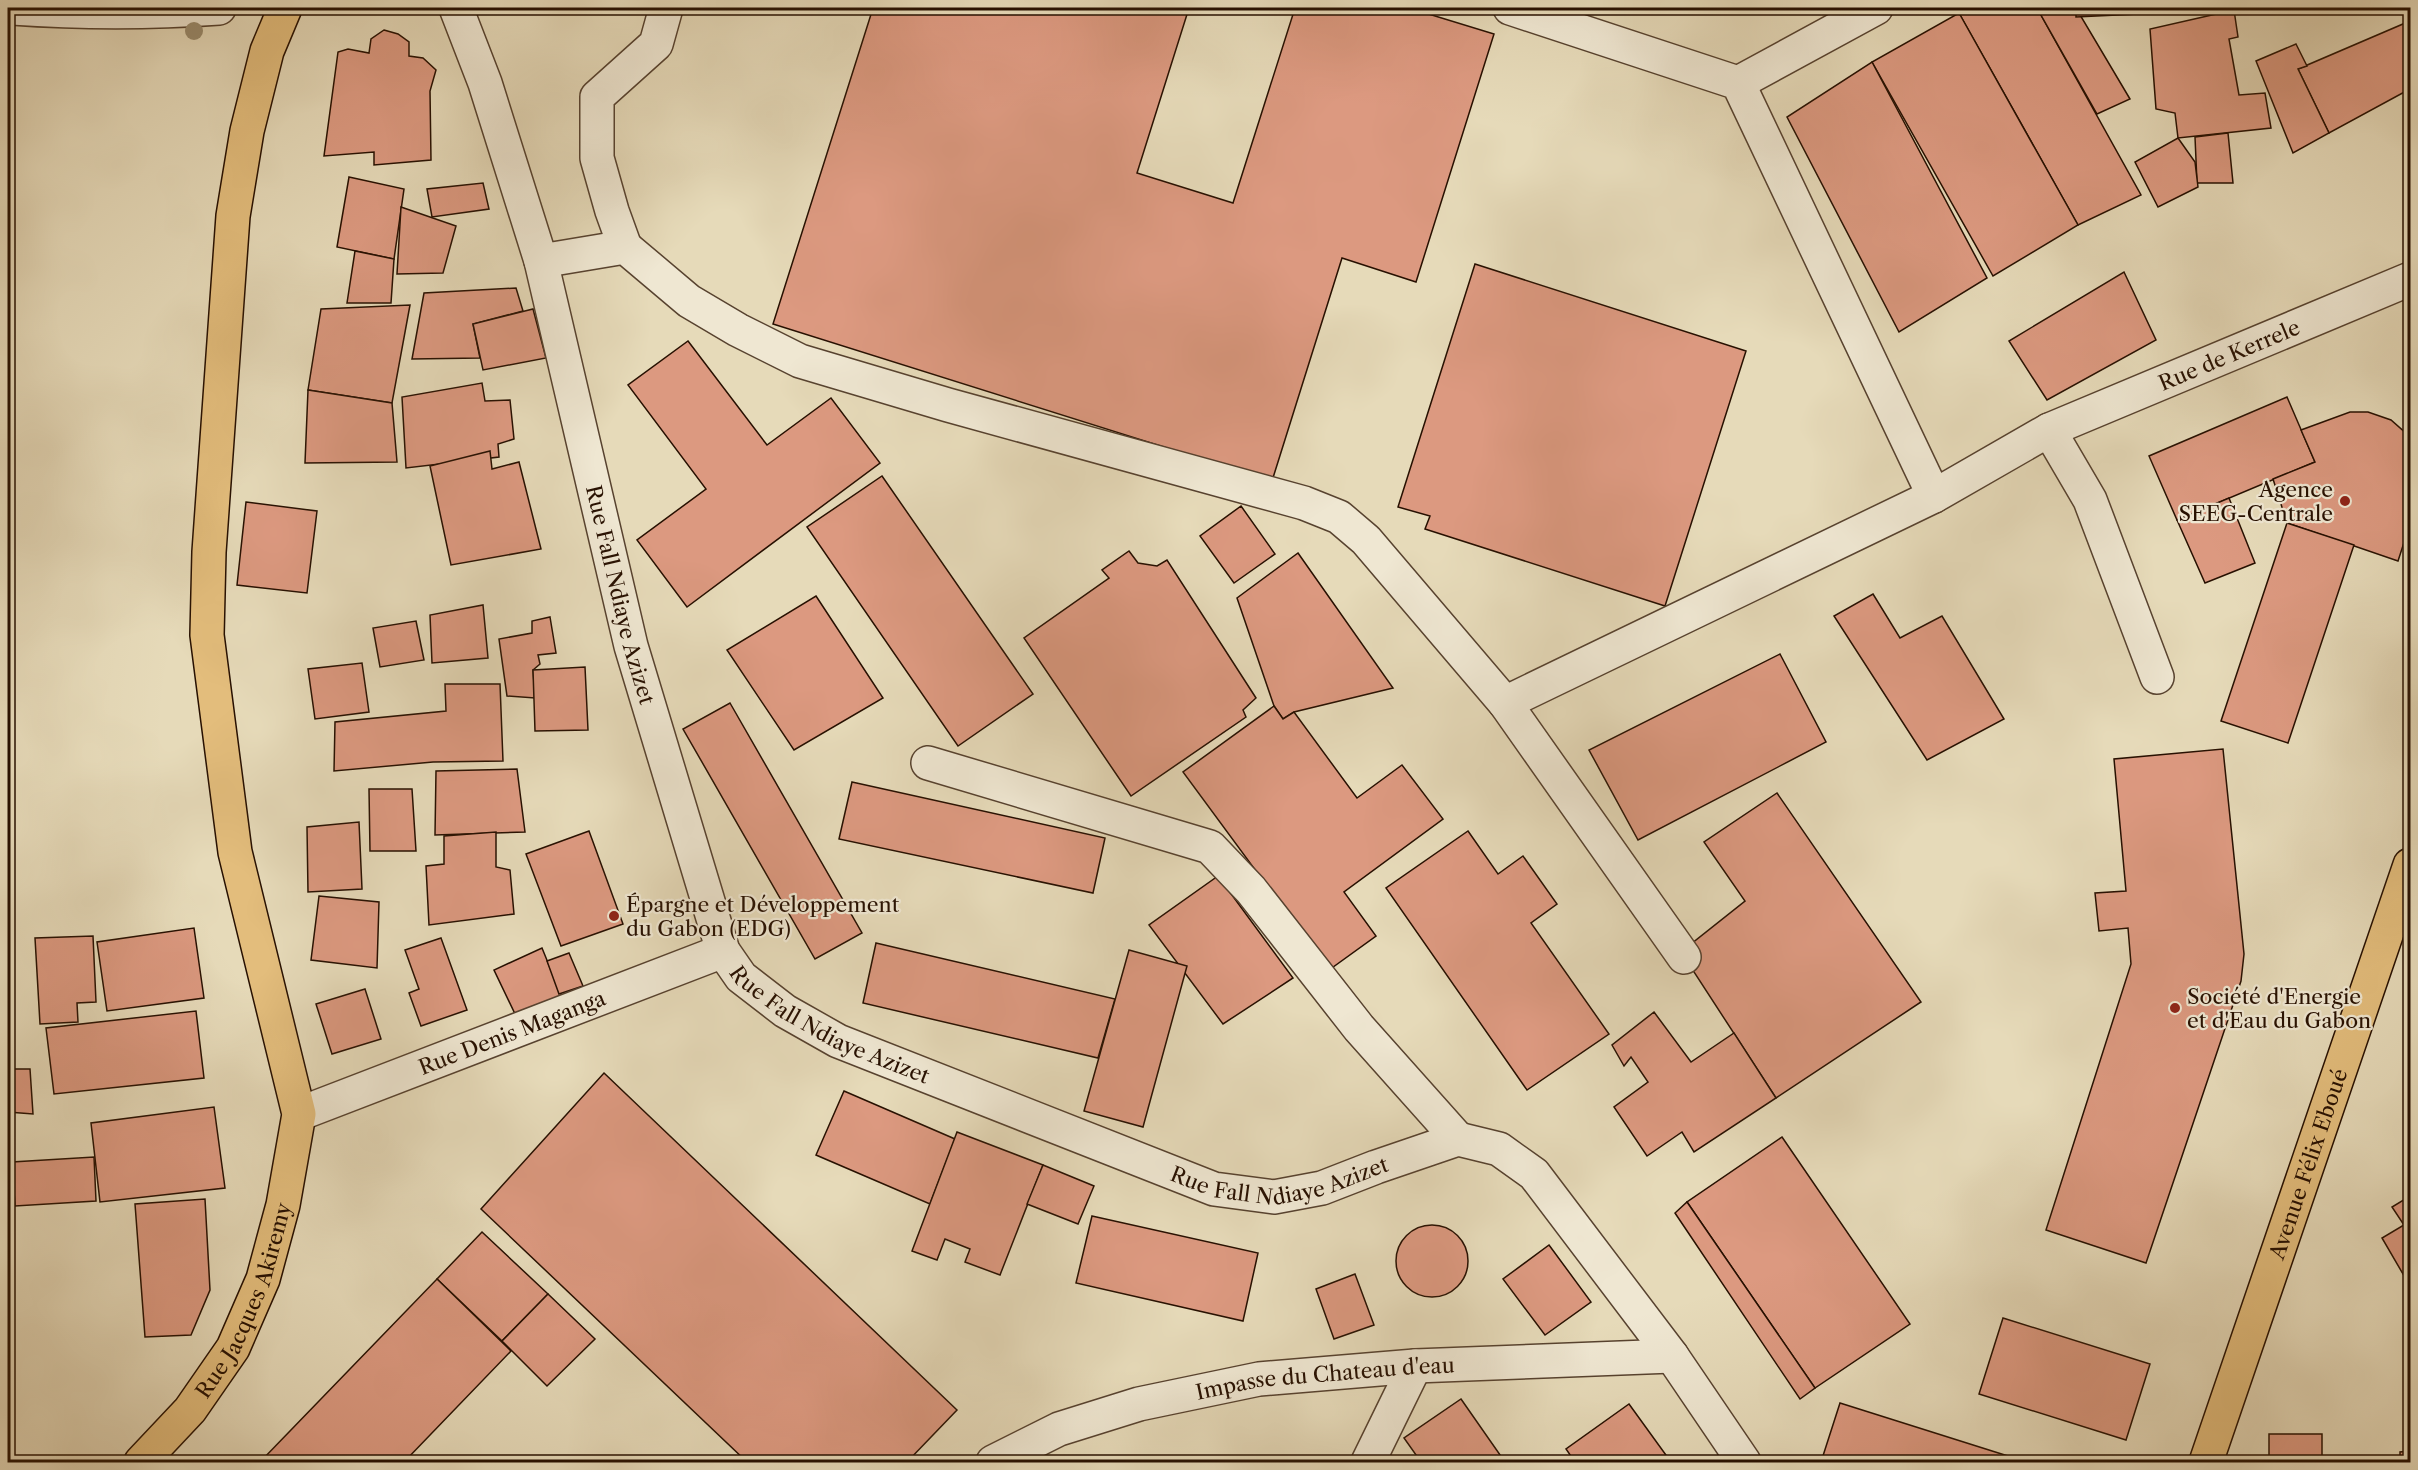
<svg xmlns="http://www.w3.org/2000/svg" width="2418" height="1470" viewBox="0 0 2418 1470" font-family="'Libre Caslon Text',serif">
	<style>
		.building { fill: #dc9980; stroke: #271001; stroke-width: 1.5 }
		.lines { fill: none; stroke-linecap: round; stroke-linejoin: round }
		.minor-casing { stroke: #57422f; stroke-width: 36 }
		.major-casing { stroke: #271001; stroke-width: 36 }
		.minor { stroke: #efe7d2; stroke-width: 33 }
		.major { stroke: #e3bd7c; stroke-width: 33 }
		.tree { fill: #9a8c6e }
		.poi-dot { fill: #8f2418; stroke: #efe7d2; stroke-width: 2 }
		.labels { text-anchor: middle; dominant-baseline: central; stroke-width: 4.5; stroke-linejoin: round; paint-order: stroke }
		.street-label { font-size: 21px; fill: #271001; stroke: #efe7d2 }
		.poi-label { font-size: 21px; fill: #271001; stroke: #efe7d2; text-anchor: start }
	</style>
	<rect width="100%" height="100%" fill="#e6dab9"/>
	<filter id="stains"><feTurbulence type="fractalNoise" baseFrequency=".00333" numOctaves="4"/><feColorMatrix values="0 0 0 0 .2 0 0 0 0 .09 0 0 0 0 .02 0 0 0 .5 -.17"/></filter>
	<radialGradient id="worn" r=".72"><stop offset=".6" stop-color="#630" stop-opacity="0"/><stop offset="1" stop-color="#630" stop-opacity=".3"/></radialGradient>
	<g class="building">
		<polygon points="873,8 1189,8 1137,173 1233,203 1295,8 1409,8 1494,34 1416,282 1342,258 1272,481 773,324"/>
		<polygon points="1970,8 2037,8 2141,195 2078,225 1959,13"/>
		<polygon points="2037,8 2076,8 2130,99 2097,114"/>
		<polygon points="2076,8 2138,8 2138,14 2076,17"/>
		<polygon points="2234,10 2238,37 2229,39 2239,95 2265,93 2271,128 2178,138 2175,113 2156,109 2150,29"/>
		<polygon points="1959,13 2078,225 1993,276 1872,62"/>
		<polygon points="2410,21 2410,89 2329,133 2298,69"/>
		<polygon points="384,30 398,34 409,42 409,56 423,58 436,70 430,91 431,160 374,165 374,152 324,156 338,52 348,49 369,53 371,39"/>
		<polygon points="2296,44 2307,66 2298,69 2329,133 2293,153 2256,61"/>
		<polygon points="1872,62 1987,278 1899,332 1787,117"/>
		<polygon points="2228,133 2233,183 2197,183 2195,137"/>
		<polygon points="2178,138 2195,162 2198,187 2158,207 2135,162"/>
		<polygon points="349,177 404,189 394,259 337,247"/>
		<polygon points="483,183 489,209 432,217 427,189"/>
		<polygon points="401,207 456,226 443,273 397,274"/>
		<polygon points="355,251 394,259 391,303 347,303"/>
		<polygon points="1475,264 1746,351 1665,606 1425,529 1430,516 1398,507"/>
		<polygon points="2124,272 2156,340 2047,400 2009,341"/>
		<polygon points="516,288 523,311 473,324 480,358 412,359 424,293"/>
		<polygon points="410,305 392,403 308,390 321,309"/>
		<polygon points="533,309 546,358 483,370 473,324"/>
		<polygon points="688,341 767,445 831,398 880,463 687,607 637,540 706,489 628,385"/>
		<polygon points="482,383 485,401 510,400 514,439 498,444 499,457 406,468 402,397"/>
		<polygon points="308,390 392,403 397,462 305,463"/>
		<polygon points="2287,397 2315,462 2177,520 2149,456"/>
		<polygon points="2350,412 2368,412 2391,420 2408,435 2410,442 2410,524 2398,561 2287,523 2273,479 2315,462 2301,430"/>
		<polygon points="490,451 492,469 519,462 541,549 451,565 430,466"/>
		<polygon points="882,476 1033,694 958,746 807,527"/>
		<polygon points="2229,498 2255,563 2205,583 2177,520"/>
		<polygon points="246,502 317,511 307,593 237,585"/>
		<polygon points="1241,506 1275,554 1234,583 1200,536"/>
		<polygon points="2287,523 2354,545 2288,743 2221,721"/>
		<polygon points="1129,551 1138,563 1157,566 1167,560 1256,698 1243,710 1246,717 1131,796 1024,638 1109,578 1102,570"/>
		<polygon points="1298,553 1393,688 1294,712 1283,719 1274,706 1237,598"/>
		<polygon points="1873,594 1900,638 1942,616 2004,719 1927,760 1834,616"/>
		<polygon points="816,596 883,698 794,750 727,650"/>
		<polygon points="483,605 488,658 432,663 430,615"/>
		<polygon points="550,617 556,653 538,655 540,664 533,670 535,698 507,696 499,639 532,633 532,621"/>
		<polygon points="416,621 424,660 380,667 373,628"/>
		<polygon points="1780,654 1826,742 1638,840 1589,750"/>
		<polygon points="362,663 369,712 315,719 308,669"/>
		<polygon points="585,667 588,730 535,731 533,670"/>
		<polygon points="445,684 500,684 503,761 433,762 334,771 335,722 446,711"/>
		<polygon points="730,703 862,933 815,959 683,729"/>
		<polygon points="1274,706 1283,719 1294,712 1357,798 1402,765 1443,819 1344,892 1376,936 1329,970 1183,772"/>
		<polygon points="2223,749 2244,954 2241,981 2146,1263 2046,1230 2131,964 2128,928 2099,931 2095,893 2126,891 2114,759"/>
		<polygon points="517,769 525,832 435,835 436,771"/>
		<polygon points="852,782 1105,838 1093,893 839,839"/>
		<polygon points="369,789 412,789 416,851 370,851"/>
		<polygon points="1777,793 1921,1002 1776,1098 1681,952 1745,901 1704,842"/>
		<polygon points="359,822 362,889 308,892 307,827"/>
		<polygon points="589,831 623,924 561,946 526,854"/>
		<polygon points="1468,831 1498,874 1523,856 1557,904 1531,923 1609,1034 1527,1090 1386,888"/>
		<polygon points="496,832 496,867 510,870 514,914 429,925 426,866 444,864 444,836"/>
		<polygon points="1218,876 1293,978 1223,1024 1149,925"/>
		<polygon points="319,896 379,902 377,968 311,960"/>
		<polygon points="194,928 204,998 107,1011 97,942"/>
		<polygon points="93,936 96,1002 77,1003 78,1022 40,1024 35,938"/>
		<polygon points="441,938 467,1010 421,1026 409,993 419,989 405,950"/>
		<polygon points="876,943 1115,999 1098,1058 863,1003"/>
		<polygon points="542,948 564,1002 517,1018 494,970"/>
		<polygon points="1129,950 1187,966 1143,1127 1084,1111"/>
		<polygon points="569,953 583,986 559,994 547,961"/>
		<polygon points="365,989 381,1039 332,1054 316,1004"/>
		<polygon points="196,1011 204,1078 54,1094 46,1028"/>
		<polygon points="1654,1012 1691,1062 1734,1033 1776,1098 1694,1152 1682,1132 1647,1156 1614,1107 1648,1082 1631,1057 1624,1066 1612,1045"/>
		<polygon points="8,1069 30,1069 33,1114 8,1112"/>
		<polygon points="604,1073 957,1410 907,1462 747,1462 481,1209"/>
		<polygon points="844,1091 955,1139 930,1204 816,1155"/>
		<polygon points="214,1107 225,1188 100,1202 91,1123"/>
		<polygon points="957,1132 1043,1165 1000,1275 965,1262 970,1249 945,1239 937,1260 912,1251"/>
		<polygon points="1782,1137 1910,1324 1815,1388 1687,1202"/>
		<polygon points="94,1157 96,1201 15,1206 12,1162"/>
		<polygon points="1043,1165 1094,1186 1078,1224 1027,1204"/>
		<polygon points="2410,1196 2410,1286 2382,1238 2404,1225 2392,1207"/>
		<polygon points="205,1199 210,1290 191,1335 145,1337 135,1204"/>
		<polygon points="1687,1202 1815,1388 1800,1399 1675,1213"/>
		<polygon points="1092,1216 1258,1253 1243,1321 1076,1283"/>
		<circle cx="1432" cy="1261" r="36"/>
		<polygon points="482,1232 548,1294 502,1341 437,1279"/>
		<polygon points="1549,1245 1591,1302 1545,1335 1503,1279"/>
		<polygon points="1355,1274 1374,1325 1334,1339 1316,1289"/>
		<polygon points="437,1279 511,1351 404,1462 260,1462"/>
		<polygon points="548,1294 595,1339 547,1386 502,1341"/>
		<polygon points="2003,1318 2150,1364 2126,1440 1979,1394"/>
		<polygon points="1461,1399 1505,1462 1421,1462 1404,1438"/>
		<polygon points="1840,1403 2027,1462 1821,1462"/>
		<polygon points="1629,1404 1671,1462 1575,1462 1566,1449"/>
		<rect x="2269" y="1434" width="53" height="28"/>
		<polygon points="2410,1451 2410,1462 2400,1462 2400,1452"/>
	</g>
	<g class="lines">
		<defs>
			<g id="minor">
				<path d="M 12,8 C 83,13 149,13 219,8"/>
				<path id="s1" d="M 456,8 L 485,83 L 541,261 L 631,646 L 723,951 L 741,977 L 785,1011 L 838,1041 L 1214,1189 L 1274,1197 L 1322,1188 L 1376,1167 L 1458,1139 L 1499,1149 L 1534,1174 L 1672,1356 L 1744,1462"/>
				<polyline points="1510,8 1738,83 1934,496"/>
				<polyline points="1738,83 1876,8"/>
				<polyline points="625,247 612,211 597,158 597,97 656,44 666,8"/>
				<polyline points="541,261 625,247 689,301 738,330 800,361 948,405 1304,503 1339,517 1366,540 1505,703 1684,957"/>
				<polyline points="2049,430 2090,500 2157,677"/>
				<path id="s2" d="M 1505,703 L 1934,496 L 2049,430 L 2410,279"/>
				<polyline points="928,763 1210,847 1251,890 1359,1028 1458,1139"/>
				<path id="s3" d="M 299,1114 L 723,951"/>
				<path id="s4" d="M 993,1462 L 1059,1429 L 1139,1404 L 1259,1379 L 1415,1366 L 1672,1356"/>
				<polyline points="1368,1462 1415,1366"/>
			</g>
			<g id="major">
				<path id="s5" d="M 141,1462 L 190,1410 L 233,1348 L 263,1279 L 283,1205 L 299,1114 L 235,852 L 207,635 L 209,552 L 233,216 L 247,131 L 267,51 L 285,8"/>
				<path id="s6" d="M 2206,1462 L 2410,865"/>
			</g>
		</defs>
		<use href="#minor" class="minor-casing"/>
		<use href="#major" class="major-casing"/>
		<use href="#minor" class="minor"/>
		<use href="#major" class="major"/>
	</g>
	<circle class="tree" cx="194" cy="31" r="9"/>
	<g class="poi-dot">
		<circle cx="2345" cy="501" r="6"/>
		<circle cx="614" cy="916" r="6"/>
		<circle cx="2175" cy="1008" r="6"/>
	</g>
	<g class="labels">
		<g class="street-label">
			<text stroke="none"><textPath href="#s2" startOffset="804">Rue de Kerrele</textPath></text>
			<text stroke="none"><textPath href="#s1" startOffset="610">Rue Fall Ndiaye Azizet</textPath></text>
			<text stroke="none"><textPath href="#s1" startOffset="1114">Rue Fall Ndiaye Azizet</textPath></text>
			<text stroke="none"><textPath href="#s3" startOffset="228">Rue Denis Maganga</textPath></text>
			<text stroke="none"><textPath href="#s1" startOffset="1600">Rue Fall Ndiaye Azizet</textPath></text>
			<text stroke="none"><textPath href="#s6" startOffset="315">Avenue Félix Eboué</textPath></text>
			<text stroke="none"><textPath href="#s5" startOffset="195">Rue Jacques Akiremy</textPath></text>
			<text stroke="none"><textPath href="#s4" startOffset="346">Impasse du Chateau d'eau</textPath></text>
		</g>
		<g class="poi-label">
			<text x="2333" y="489" text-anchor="end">Agence<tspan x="2333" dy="24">SEEG-Centrale</tspan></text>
			<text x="626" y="904">Épargne et Développement<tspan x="626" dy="24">du Gabon (EDG)</tspan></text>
			<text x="2187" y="996">Société d'Energie<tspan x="2187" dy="24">et d'Eau du Gabon</tspan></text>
		</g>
	</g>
	<rect width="2418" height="1470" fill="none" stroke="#e6dab9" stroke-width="30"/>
	<rect x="9" y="9" width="2400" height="1452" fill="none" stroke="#271001" stroke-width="3"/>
	<rect x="15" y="15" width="2388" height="1440" fill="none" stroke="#271001" stroke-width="1.5"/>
	<rect width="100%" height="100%" filter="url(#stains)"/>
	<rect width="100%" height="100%" fill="url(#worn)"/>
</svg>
